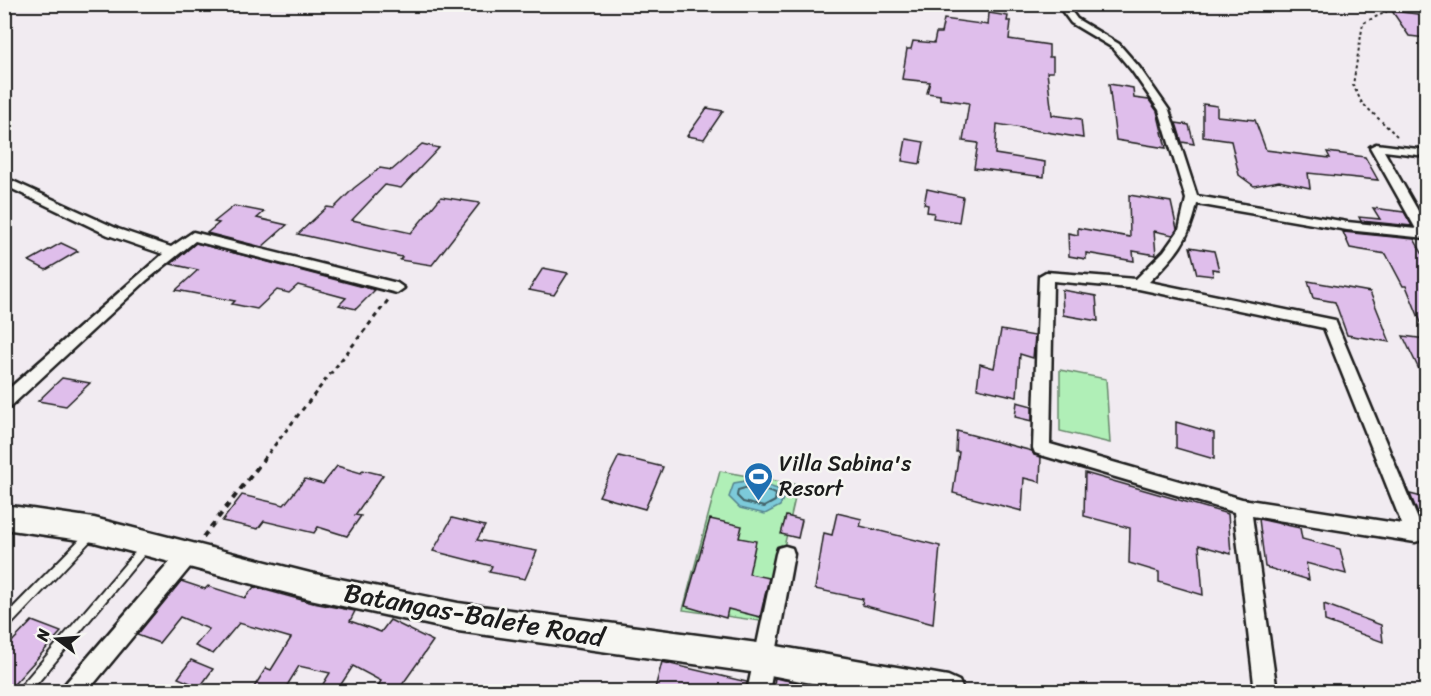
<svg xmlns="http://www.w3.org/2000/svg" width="1431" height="696" viewBox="0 0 1431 696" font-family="Sriracha,sans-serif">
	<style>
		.green { fill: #b0efb7; stroke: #66866a; stroke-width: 1.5 }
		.water { fill: #7ccada; stroke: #56848e; stroke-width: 1.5 }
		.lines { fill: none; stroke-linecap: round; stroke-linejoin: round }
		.shore { stroke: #426268; stroke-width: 2 }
		.building { fill: #dfbeeb; stroke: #1c1c1c; stroke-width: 1.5 }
		.service-casing { stroke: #1c1c1c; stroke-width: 4 }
		.minor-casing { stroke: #1c1c1c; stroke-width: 5 }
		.secondary-casing { stroke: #1c1c1c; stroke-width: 5 }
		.path-far2 { stroke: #1c1c1c; stroke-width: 2; stroke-dasharray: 3 3; stroke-linecap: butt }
		.path-far1 { stroke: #1c1c1c; stroke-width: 3; stroke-dasharray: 4.5 4.5; stroke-linecap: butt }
		.path { stroke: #1c1c1c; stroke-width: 4; stroke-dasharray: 6 6; stroke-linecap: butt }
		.service { fill: #f6f6f2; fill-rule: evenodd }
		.minor { fill: #f6f6f2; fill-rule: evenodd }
		.secondary { fill: #f6f6f2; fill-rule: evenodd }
		.labels { text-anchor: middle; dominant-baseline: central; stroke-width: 5; stroke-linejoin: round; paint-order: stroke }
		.poi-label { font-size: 22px; fill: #1c1c1c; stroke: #f6f6f2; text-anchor: start }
		.near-street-label { font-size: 27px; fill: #1c1c1c; stroke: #f6f6f2 }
	</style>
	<rect width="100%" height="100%" fill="#f1ebf1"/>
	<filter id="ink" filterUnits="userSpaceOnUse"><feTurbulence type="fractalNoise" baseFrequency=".0167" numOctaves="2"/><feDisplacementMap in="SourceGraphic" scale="12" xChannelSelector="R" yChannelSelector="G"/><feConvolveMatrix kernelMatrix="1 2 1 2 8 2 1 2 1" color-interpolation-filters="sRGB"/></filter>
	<g filter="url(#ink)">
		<g class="green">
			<polygon points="1060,370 1106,379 1110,443 1060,431"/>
			<polygon points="720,471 798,485 767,622 683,610"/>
		</g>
		<polygon class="water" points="751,480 786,492 780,506 765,514 740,508 729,497 734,483"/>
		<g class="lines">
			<polygon class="shore" points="752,486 776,494 775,501 764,507 743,502 737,496 738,490"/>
		</g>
		<g class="building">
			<polygon points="1392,11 1426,15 1426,38 1409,36"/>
			<polygon points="989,13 1008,16 1007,21 1011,21 1009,39 1049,45 1049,57 1053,57 1053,72 1047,72 1052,115 1081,119 1083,138 997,124 995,154 1045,162 1044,177 974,168 978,143 963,141 969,103 940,99 940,95 927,93 930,82 902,79 907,49 911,49 913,41 934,43 936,33 941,33 944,19 988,25"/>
			<polygon points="1109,84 1133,88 1134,98 1149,100 1157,111 1166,148 1116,140"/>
			<polygon points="1203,104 1217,106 1217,116 1255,120 1266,150 1330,158 1327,152 1365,157 1378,180 1308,173 1310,188 1279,181 1254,186 1239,175 1231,141 1203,137"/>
			<polygon points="707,108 723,111 704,139 687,136"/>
			<polygon points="1176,123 1189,125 1194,144 1182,142"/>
			<polygon points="906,139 924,142 920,164 902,161"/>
			<polygon points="422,144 439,148 401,188 385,185 352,220 411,233 441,197 480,203 432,265 400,260 402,257 298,234 327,207 334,208 354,188 380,168 392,170"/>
			<polygon points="927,189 963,197 959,222 933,218 934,213 927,212 928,205 924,204"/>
			<polygon points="1129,195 1171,202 1177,229 1173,235 1154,231 1156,255 1133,251 1134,261 1086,253 1086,259 1069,256 1068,233 1078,235 1078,228 1130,237"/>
			<polygon points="234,206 264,212 257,218 287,225 262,247 207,233 219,223 214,222"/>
			<polygon points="1373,208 1404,212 1412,226 1361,221 1359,217 1380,219"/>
			<polygon points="1343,232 1414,239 1426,260 1426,335 1406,286 1403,286 1386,254 1350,248"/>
			<polygon points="61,243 78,251 46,270 29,261"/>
			<polygon points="196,243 375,290 356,309 339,305 346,298 298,285 289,293 277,290 257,309 232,304 235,301 176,290 198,270 171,264"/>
			<polygon points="1190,247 1214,251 1219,270 1212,269 1213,276 1197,274"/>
			<polygon points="543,268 568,273 554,295 529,290"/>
			<polygon points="1308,281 1370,292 1390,342 1347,335 1335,302 1313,298"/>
			<polygon points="1062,290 1096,296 1098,321 1063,315"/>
			<polygon points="1001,330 1035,336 1033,358 1020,354 1017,397 977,388 980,364 994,368"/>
			<polygon points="1403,336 1426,339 1426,384"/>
			<polygon points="62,378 90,383 66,406 38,401"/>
			<polygon points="1017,402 1032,406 1032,421 1015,417"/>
			<polygon points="1176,422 1214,433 1214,459 1176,448"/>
			<polygon points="957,431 1032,451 1034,455 1041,457 1040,482 1024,478 1022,511 953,493 959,452 956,452"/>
			<polygon points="619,456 663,467 645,509 599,496"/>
			<polygon points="337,466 361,473 363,470 383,475 355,515 361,516 347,536 318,527 314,533 264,521 258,529 222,521 242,495 284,505 305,479 323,484"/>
			<polygon points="1085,473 1228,514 1231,554 1199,545 1203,595 1159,582 1159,572 1129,563 1130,528 1084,516"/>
			<polygon points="1410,494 1426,498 1426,522 1421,521"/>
			<polygon points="837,513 862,519 860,526 940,546 933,624 862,605 863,599 815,589 824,533 832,535"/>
			<polygon points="786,516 802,520 798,538 781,534"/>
			<polygon points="452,518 485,526 477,540 537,551 525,579 489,572 492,566 433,551"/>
			<polygon points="710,519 742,526 739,538 756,541 749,574 769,578 760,617 728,609 726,618 685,606"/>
			<polygon points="1259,519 1300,528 1302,539 1340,549 1346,574 1306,563 1309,580 1265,567"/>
			<polygon points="181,581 205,589 208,586 245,598 254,587 313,603 355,611 350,621 381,632 390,620 433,641 397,692 374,692 381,681 353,666 336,692 318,692 330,673 299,666 283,692 251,692 266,668 271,670 291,638 239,623 213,654 195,646 209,629 180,617 159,643 137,635"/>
			<polygon points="1324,604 1381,625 1383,642 1325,621"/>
			<polygon points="32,621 61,632 7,692 4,692 4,650"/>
			<polygon points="191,660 213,669 200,687 178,678"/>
			<polygon points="662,662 747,682 745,692 654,692"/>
			<polygon points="775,678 840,691 840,692 773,692"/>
		</g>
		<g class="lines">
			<defs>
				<g id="service">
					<polygon points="91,530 94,531 96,534 94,537 8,628 4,630 4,617 88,531"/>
					<polygon points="146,542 149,543 151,546 149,549 30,692 18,692 19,688 143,543"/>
				</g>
				<g id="minor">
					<path d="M 1057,4 L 1066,4 L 1077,19 L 1119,44 L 1139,67 L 1169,110 L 1197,196 L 1347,222 L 1416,229 L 1370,147 L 1376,144 L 1426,150 L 1426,156 L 1384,151 L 1426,225 L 1426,238 L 1347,230 L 1197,204 C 1189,241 1176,255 1149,282 L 1335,320 L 1424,534 L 1422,540 L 1415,542 L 1252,516 L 1277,692 L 1255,692 L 1234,512 L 1041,455 L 1035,453 L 1033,448 L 1039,276 L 1046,272 L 1136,279 L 1164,251 L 1179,230 L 1186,199 L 1159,110 L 1132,71 L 1113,48 L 1071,23 ZM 1053,281 L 1139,289 L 1324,328 L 1402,524 L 1242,499 L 1050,444 Z"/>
					<polygon points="4,177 118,229 171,247 193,232 397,283 404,288 397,293 195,241 147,280 10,407 4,409 4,393 163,254 108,235 4,185"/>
					<polygon points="189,546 196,548 198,554 196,560 87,692 63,692 65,684 182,548"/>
					<polygon points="785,546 792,548 794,554 769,692 747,692 776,554 778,548"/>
				</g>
				<polygon id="secondary" points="4,505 94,518 310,573 458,603 765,644 948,676 959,681 964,692 858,692 765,674 458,631 310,599 94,542 4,529"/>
			</defs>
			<use href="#service" class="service-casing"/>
			<use href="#minor" class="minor-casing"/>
			<use href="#secondary" class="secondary-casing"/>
			<polyline class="path-far2" points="1383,4 1386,12 1363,23 1353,85 1362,103 1397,136"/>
			<polyline class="path-far1" points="263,460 389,299"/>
			<polyline class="path" points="203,537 265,458"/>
			<use href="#service" class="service"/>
			<use href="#minor" class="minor"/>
			<use href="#secondary" class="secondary"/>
		</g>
	</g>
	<defs>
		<symbol id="stadium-pin" viewBox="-11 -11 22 30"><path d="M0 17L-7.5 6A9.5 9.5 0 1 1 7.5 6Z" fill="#1f6fb2" stroke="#f6f6f2"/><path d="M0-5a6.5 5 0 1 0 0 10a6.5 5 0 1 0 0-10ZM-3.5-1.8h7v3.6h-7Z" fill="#fff"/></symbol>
	</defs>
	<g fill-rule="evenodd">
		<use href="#stadium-pin" x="742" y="460" width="33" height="45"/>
	</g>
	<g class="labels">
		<g class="poi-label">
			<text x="779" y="463">Villa Sabina's<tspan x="779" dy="25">Resort</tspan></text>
		</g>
		<g class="near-street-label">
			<text transform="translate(474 615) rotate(10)">Batangas-Balete Road</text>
		</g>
	</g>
	<rect width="1431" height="696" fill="none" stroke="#f6f6f2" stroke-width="24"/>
	<rect x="12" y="12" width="1407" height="672" fill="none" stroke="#1c1c1c" stroke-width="2" filter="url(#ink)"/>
	<g transform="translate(57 639) rotate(286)" stroke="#f6f6f2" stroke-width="4.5" paint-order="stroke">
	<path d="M0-4.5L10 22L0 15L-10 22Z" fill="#1c1c1c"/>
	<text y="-9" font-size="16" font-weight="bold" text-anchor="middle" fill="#1c1c1c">N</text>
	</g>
</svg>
